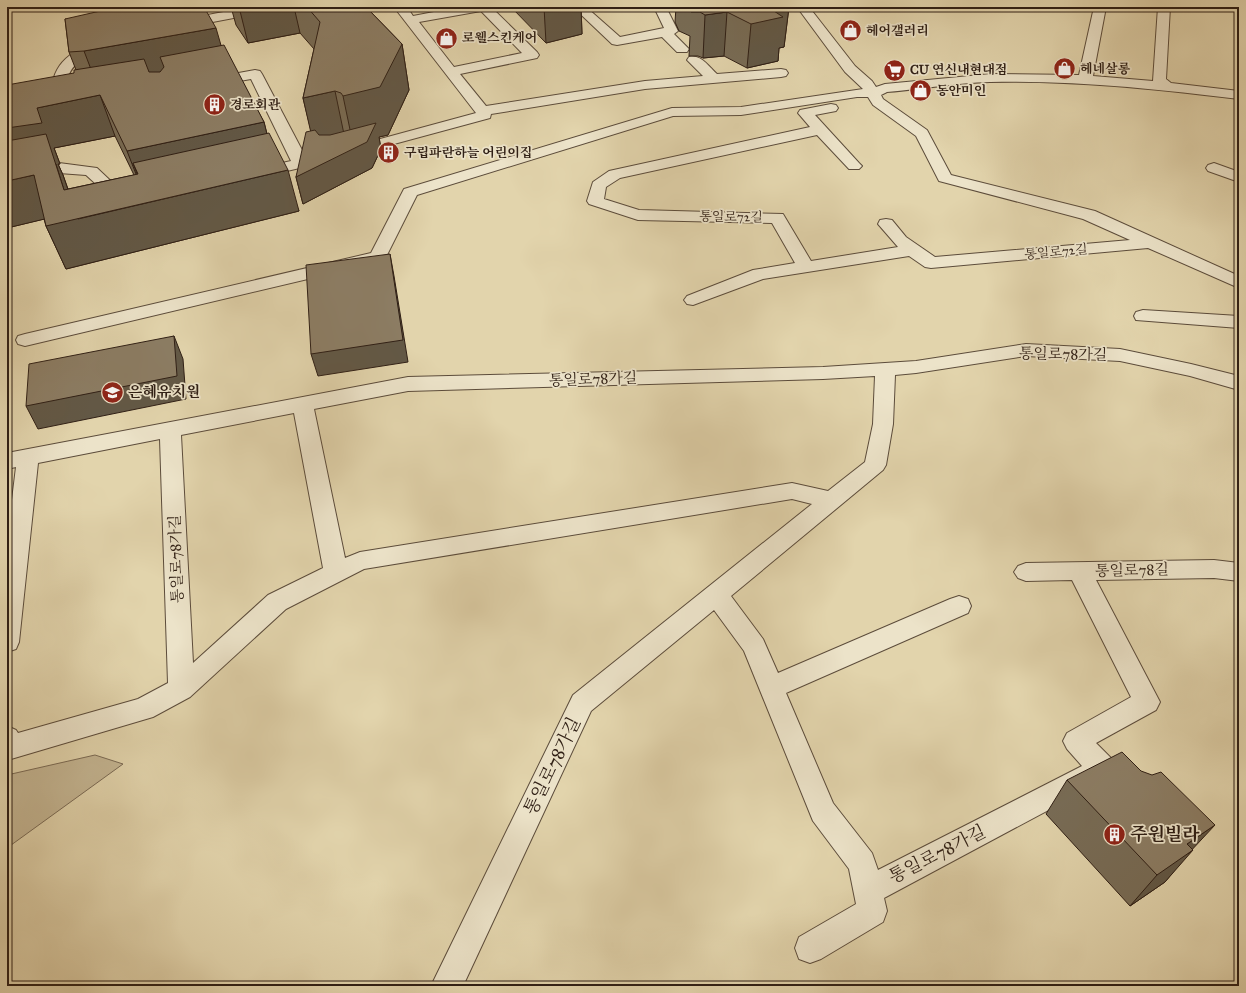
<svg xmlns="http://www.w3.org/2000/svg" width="1246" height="993" viewBox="0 0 1246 993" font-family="'IM FELL Great Primer','Noto Serif KR',serif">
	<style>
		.green { fill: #c4b592; stroke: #7a6a54 }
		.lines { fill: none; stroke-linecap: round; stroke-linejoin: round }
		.minor-casing { stroke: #5c4c3b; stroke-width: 2 }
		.minor { fill: #ece3c9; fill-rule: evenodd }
		.wall { fill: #786c56; stroke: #2f1f15; fill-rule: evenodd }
		.shaded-wall { fill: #625846; stroke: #2f1f15 }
		.building { fill: #8c7d64; stroke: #2f1f15 }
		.labels { text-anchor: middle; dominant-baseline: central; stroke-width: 3.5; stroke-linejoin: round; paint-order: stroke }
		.far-poi-label { font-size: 13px; font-weight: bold; fill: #2f1f15; stroke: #ece3c9; text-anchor: start }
		.far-street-label { font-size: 13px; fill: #2f1f15; stroke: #ece3c9 }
		.street-label { font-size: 15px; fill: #2f1f15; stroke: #ece3c9 }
		.poi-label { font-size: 15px; font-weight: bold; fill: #2f1f15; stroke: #ece3c9; text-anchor: start }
		.near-street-label { font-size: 18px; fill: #2f1f15; stroke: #ece3c9 }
		.near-poi-label { font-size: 18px; font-weight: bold; fill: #2f1f15; stroke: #ece3c9; text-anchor: start }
	</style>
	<rect width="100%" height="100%" fill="#e2d4ac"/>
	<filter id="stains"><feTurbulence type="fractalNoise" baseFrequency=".005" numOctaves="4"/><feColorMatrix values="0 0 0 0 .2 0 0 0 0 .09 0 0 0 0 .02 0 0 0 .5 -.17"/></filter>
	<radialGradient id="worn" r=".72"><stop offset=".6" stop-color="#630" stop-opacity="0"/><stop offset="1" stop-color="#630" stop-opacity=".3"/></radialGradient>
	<polygon class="green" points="95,755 123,764 7,848 7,775"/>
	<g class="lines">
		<defs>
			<g id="minor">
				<polygon points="250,7 276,7 270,11 181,28 175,24 181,20"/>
				<path d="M 394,7 L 407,7 L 413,16 L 460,7 L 491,7 L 537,52 L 539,55 L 537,58 L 460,74 L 486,106 L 645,81 L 703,76 L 687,60 L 689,57 C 701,54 709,67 717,74 L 781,69 L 786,70 L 788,73 L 786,76 L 781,77 L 645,89 L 491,114 L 490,118 L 357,154 L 347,154 L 344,151 L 347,148 L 476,113 ZM 481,11 L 522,53 L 454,67 L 419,22 Z"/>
				<polygon points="573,7 586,7 620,37 664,28 654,7 666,7 678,31 674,34 689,49 687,52 677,52 662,37 617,45 612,44"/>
				<path d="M 797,7 L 809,7 L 855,66 L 872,81 L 876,87 L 885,84 L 991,74 L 1079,75 L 1094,7 L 1106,7 L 1093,76 L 1153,81 L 1158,7 L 1170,7 L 1166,79 L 1171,83 L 1239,91 L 1239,99 C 1156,89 1074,80 990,82 C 956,83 922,89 887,92 L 881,95 L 883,99 L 927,130 L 951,175 L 1095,211 L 1239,276 L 1239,288 L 1148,248 L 931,268 L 925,267 L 909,256 L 763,279 L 693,305 L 687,304 L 684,300 L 687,296 L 753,270 L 795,263 L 772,223 L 638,220 L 589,204 L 587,201 L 593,182 L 609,171 L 810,127 L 798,113 L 800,110 L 831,104 L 836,105 L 838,108 L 836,111 L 815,115 L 859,163 L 862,166 L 859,169 L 849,169 L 817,135 L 620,178 L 606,187 L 604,199 L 639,210 L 783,214 L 811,261 L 898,247 L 878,224 L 880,220 L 886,219 L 892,220 L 906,237 L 935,257 L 1130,240 L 1083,219 L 939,181 L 916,136 L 873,105 L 868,97 L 857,97 L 741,115 L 673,116 L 417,195 L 384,261 L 25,346 L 18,344 L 16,340 L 18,336 L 25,334 L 371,253 L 404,189 L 672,108 L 741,107 L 863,89 L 845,72 Z"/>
				<polygon points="1227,7 1239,7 1239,12 1229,10"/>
				<path d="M 99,42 L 104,43 L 106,46 L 104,49 C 87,56 68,63 67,84 C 67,91 67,96 71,102 L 69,105 L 59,105 C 54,101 54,98 53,92 C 50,64 75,48 99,42 Z"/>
				<polygon points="255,70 260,71 262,74 302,150 312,148 317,150 320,153 317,156 305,159 307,164 304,167 257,178 251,176 249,173 251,170 291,161 251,79 211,86 206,85 204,82 206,79 211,78"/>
				<polygon points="59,163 97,168 133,202 131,205 125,207 119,205 86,175 59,173 7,184 7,174"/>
				<polygon points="1214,163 1239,172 1239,182 1208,171 1206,168 1208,165"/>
				<polygon points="1143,310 1239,316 1239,328 1136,320 1134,316 1136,312"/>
				<path d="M 1026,344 L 1120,349 L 1191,364 L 1239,376 L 1239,390 L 1190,376 L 1120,361 L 1026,356 L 916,373 L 895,375 L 893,424 L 886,465 L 883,470 L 731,596 L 763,639 L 778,673 L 950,599 L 959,596 L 968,599 L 971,606 L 968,613 L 786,693 L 833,803 L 872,853 L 878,870 L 1082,766 L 1067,749 L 1063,741 L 1067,733 L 1131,697 L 1072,580 L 1026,581 L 1018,578 L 1014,572 L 1018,566 L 1026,563 L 1214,560 L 1239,563 L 1239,581 L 1214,578 L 1096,580 L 1160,702 L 1156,710 L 1096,743 L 1130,777 L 1134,786 L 1130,795 L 1120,799 L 1110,795 L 1099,783 L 884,898 L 887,911 L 883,922 L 821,959 L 810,963 L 799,959 L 795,948 L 799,937 L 856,904 L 849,869 L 813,821 L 744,651 L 714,610 L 591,711 L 463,986 L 431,986 L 573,695 L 812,504 L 792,499 L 364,569 L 286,609 L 190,697 L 153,717 L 11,759 L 7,758 L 7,726 L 16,730 L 18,733 L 138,699 L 168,683 L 160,439 L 38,463 L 19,642 L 16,649 L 7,652 L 7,541 L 16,467 L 7,469 L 7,453 L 408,377 L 823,367 L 916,361 ZM 875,376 L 873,424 L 865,462 L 828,491 L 792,483 L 360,552 L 345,558 L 314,409 L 408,391 L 823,379 ZM 294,413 L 323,568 L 268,595 L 193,663 L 181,435 Z"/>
			</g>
		</defs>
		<use href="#minor" class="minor-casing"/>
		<use href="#minor" class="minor"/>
	</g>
	<g class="wall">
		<polygon points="44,7 59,7 52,10"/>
		<polygon points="231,7 366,7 402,44 409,90 388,135 379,137 381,149 372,168 303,204 296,177 311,131 303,98 314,49 300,33 248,43 236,25"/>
		<polygon points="511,7 581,7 582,34 546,43"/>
		<polygon points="676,7 789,7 784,47 779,48 778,61 747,68 724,56 703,58 698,56 689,56 690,36 679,31 675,22"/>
		<path d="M 65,19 L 221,45 L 264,122 L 267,134 L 299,211 L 66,269 L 46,226 L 44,219 L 7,228 L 74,73 L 76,70 L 69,52 ZM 115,136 L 134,175 L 68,189 L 63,175 L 58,164 L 60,164 L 54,148 Z"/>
		<polygon points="1067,780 1192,849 1165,882 1130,906 1046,814"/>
	</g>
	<g class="shaded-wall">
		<polygon points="51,7 59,7 52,10"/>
		<polygon points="239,7 294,7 300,33 248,43"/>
		<polygon points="544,7 581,7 582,34 546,43"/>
		<polygon points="767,7 789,7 784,47 779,48 778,61 747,68 751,24"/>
		<polygon points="727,12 724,56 703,58 705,15"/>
		<polygon points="216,28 229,73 102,98 84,51"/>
		<polygon points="402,44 409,90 388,135 379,137 381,149 372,168 303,204 296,177 353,144 343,96"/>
		<polygon points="335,91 345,139 314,146 303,98"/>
		<polygon points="100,95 115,136 54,148 60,164 58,164 63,175 78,219 288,170 299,211 66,269 46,226 64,190 56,164 7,172 7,128 37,108"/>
		<polygon points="264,122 274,163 138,174 133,163 144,192 143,192 127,151"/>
		<polygon points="34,175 53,217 7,228 7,181"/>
		<polygon points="390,254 394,276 408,362 318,376 311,354"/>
		<polygon points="174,336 183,359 186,399 38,429 26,406"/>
		<polygon points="1215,825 1188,854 1193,850 1165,882 1130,906 1157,875 1187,844"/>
	</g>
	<g class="building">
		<polygon points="118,7 204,7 216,28 84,51 69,52 65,19"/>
		<polygon points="307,7 366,7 402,44 380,87 343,96 341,93 335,91 303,98 320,22"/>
		<polygon points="695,7 768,7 783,17 751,24 727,12 705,15 700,12 691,12"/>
		<polygon points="224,45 264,122 127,151 100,95 37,108 42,123 7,128 7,85 74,73 74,70 144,59 149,72 160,72 164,67 160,57"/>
		<polygon points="376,123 367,142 296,177 306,132 315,130 319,135 330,135"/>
		<polygon points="269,133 288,170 46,226 34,175 7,181 7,141 46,134 64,190 138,174 133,163"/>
		<polygon points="390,254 403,340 311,354 306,265"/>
		<polygon points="174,336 177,376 26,406 29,364"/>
		<polygon points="1122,752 1141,771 1152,775 1161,772 1215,825 1187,844 1193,850 1157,875 1067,780"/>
	</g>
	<defs>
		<symbol id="shop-disc" viewBox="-11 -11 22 22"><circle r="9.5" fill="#8f2418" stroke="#ece3c9"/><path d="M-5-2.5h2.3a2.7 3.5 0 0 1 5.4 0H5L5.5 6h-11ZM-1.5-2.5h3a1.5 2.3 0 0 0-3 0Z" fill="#fff"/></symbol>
		<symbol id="supermarket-disc" viewBox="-11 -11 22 22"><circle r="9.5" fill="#8f2418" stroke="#ece3c9"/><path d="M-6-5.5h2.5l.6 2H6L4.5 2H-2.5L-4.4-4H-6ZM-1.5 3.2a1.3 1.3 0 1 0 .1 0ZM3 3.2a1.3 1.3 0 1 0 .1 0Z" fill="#fff"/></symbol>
		<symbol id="building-disc" viewBox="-11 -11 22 22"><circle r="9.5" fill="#8f2418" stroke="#ece3c9"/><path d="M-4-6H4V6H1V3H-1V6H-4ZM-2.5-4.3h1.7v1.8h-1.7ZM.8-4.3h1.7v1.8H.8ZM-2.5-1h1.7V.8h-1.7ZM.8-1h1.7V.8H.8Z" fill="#fff"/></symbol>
		<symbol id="school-disc" viewBox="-11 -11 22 22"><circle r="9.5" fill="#8f2418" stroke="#ece3c9"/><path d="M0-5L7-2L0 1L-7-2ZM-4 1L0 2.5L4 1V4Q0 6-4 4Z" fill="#fff"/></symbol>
	</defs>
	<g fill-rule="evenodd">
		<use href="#shop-disc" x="838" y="18" width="25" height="25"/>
		<use href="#shop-disc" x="434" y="26" width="25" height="25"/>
		<use href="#shop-disc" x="1052" y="56" width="25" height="25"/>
		<use href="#supermarket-disc" x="882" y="58" width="25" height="25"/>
		<use href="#shop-disc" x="908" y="78" width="25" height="25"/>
		<use href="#building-disc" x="202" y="92" width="25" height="25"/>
		<use href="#building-disc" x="376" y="140" width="25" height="25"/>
		<use href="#school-disc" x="100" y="380" width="25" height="25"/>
		<use href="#building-disc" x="1102" y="822" width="25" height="25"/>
	</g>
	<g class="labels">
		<g class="far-poi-label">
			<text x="866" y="31">헤어갤러리</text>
			<text x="462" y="38">로웰스킨케어</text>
			<text x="1080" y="69">헤네살롱</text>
			<text x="910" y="70">CU 연신내현대점</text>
			<text x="936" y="91">동안미인</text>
			<text x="230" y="105">경로회관</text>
			<text x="404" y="153">구립파란하늘 어린이집</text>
		</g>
		<g class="far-street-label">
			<text transform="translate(731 217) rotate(1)">통일로72길</text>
			<text transform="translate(1056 252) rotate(-5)">통일로72길</text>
		</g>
		<g class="street-label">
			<text transform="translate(1063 354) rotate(1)">통일로78가길</text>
			<text transform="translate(593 379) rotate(-2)">통일로78가길</text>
			<text transform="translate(176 559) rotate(-92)">통일로78가길</text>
			<text transform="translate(1132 570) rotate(-1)">통일로78길</text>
		</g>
		<g class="poi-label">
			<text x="128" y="392">은혜유치원</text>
		</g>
		<g class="near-street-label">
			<text transform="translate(552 766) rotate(-64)">통일로78가길</text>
			<text transform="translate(937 854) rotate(-27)">통일로78가길</text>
		</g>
		<g class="near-poi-label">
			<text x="1130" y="834">주원빌라</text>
		</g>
	</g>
	<rect width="1246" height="993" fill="none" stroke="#e2d4ac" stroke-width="24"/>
	<rect x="8" y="8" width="1230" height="977" fill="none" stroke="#2f1f15" stroke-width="2"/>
	<rect x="12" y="12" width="1222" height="969" fill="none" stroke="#2f1f15"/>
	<rect width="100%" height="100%" filter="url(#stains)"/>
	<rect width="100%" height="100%" fill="url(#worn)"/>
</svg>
